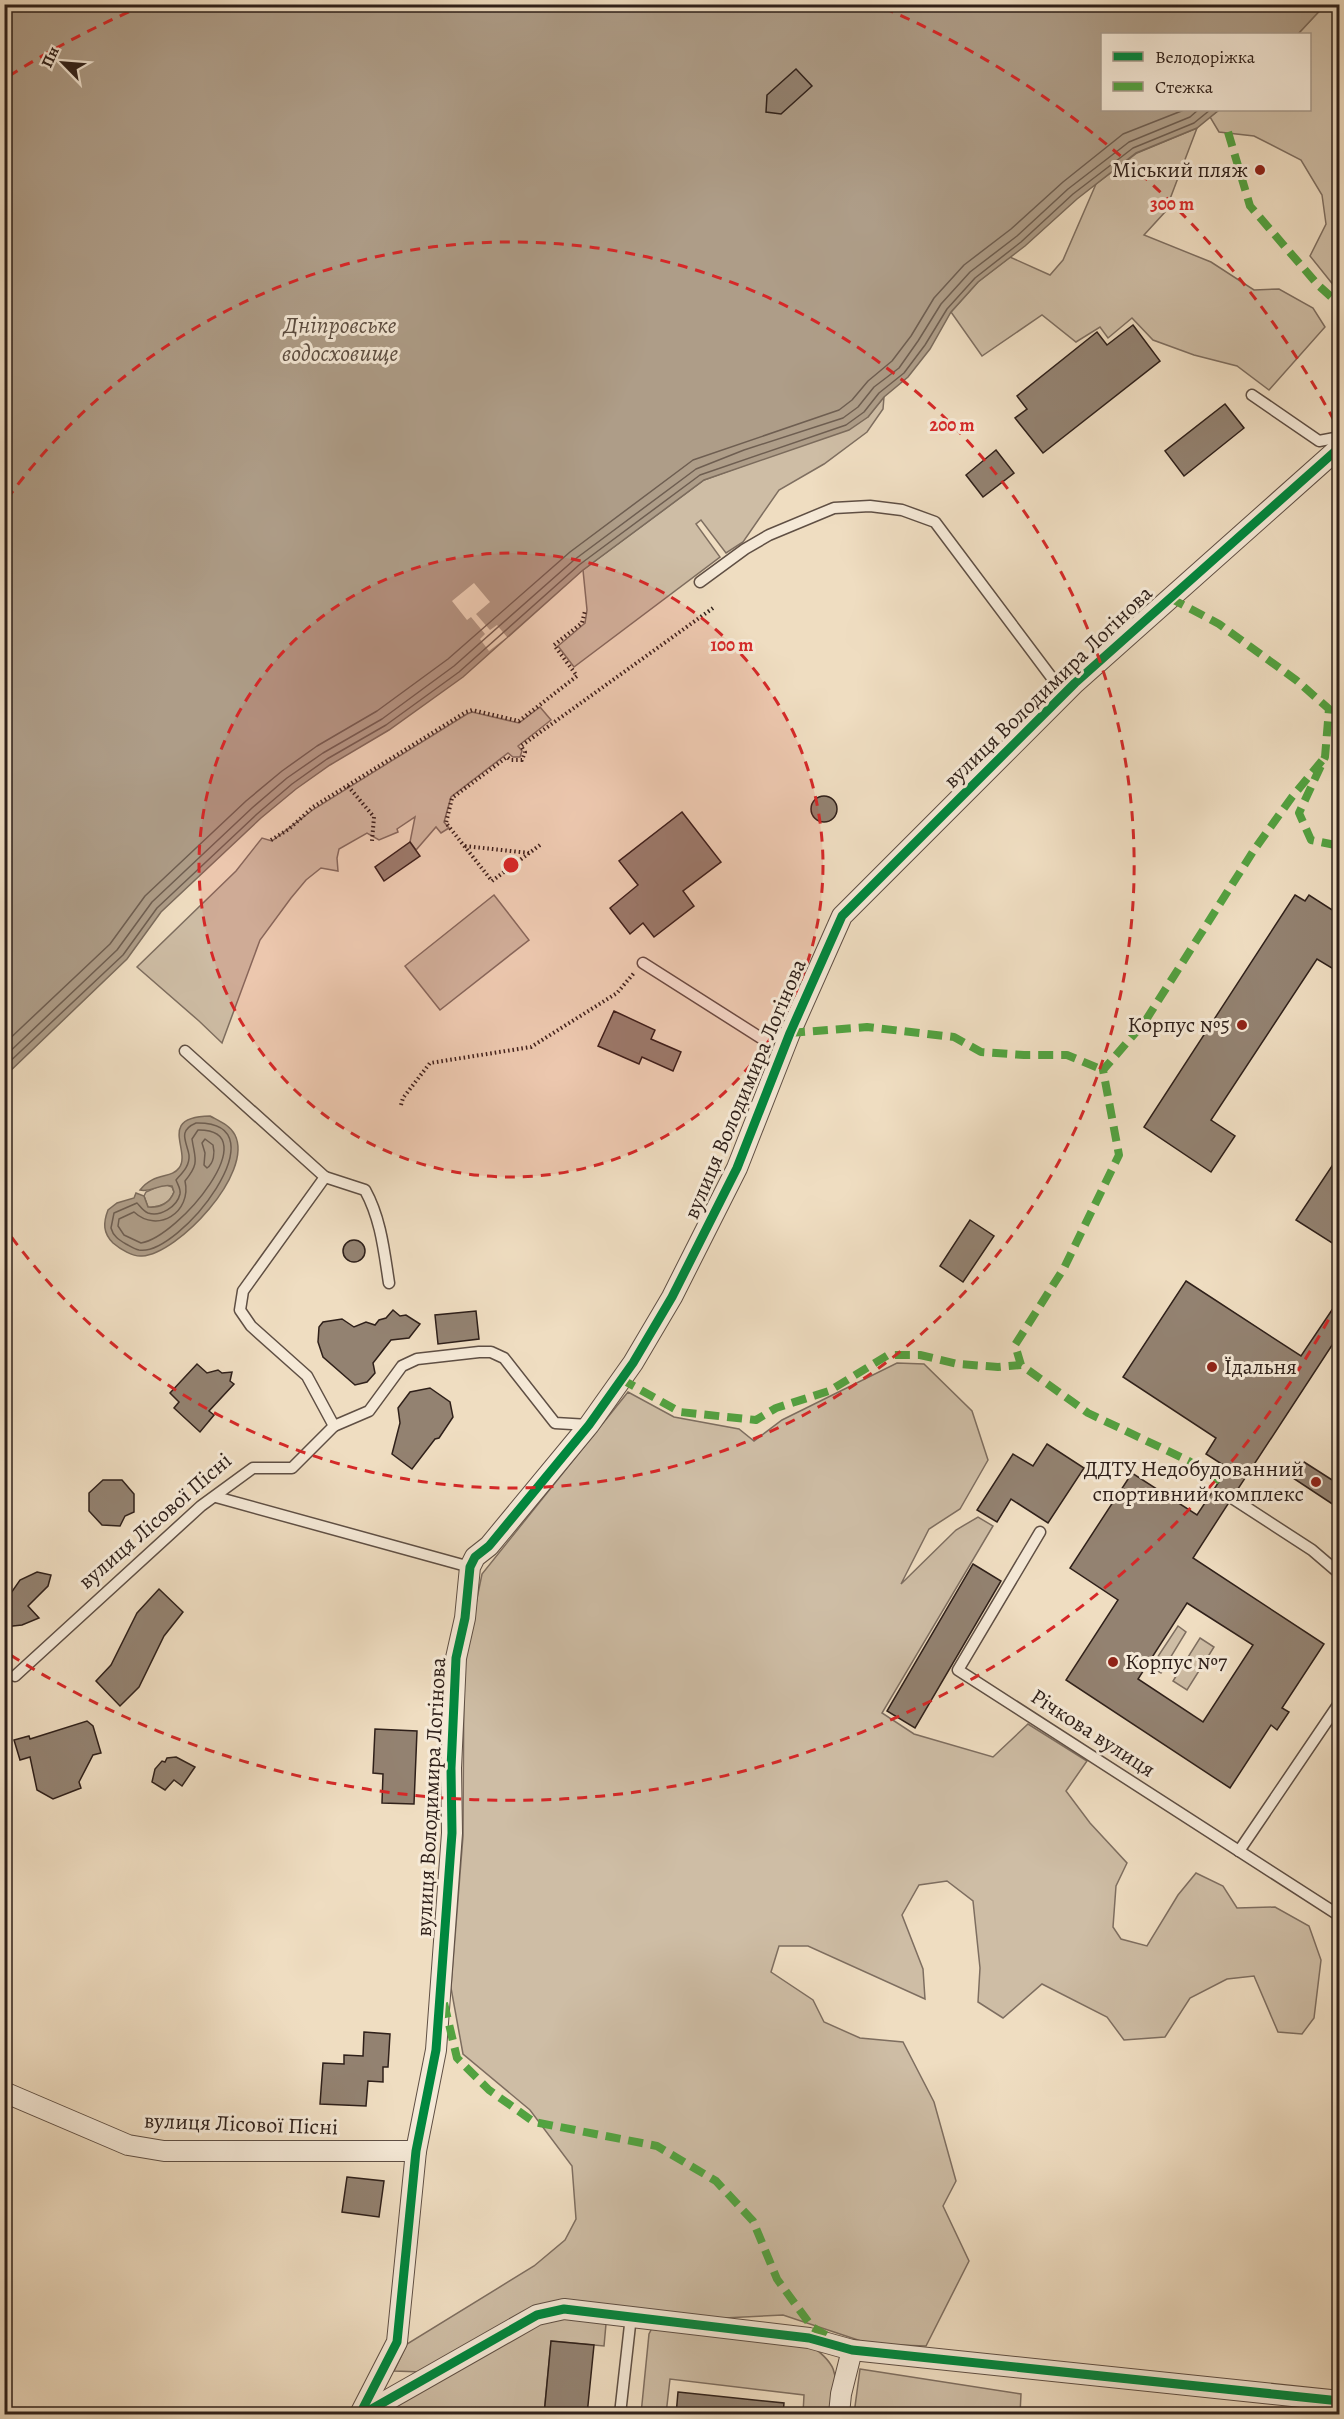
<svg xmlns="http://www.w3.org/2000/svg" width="1344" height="2419" viewBox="0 0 1344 2419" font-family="Alegreya,serif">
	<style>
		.green { fill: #cebda5; stroke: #7e6e60; stroke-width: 1.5 }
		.water { fill: #ae9d88; stroke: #7b6b5c; stroke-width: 1.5 }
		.pier { fill: #efddc1 }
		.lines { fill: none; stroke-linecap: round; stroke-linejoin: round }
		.shore { stroke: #6e5e51; stroke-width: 1.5 }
		.building { fill: #938271; stroke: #2f201a; stroke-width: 1.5; fill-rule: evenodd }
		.lane-casing { stroke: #5f4f44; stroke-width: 13 }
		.street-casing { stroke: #5f4f44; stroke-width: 22 }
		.path { stroke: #2f201a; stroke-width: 4; stroke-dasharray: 1.5 3; stroke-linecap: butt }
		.lane { stroke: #f5e9d7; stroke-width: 10 }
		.street { stroke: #f5e9d7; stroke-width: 20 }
		.quiet { stroke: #52a240; stroke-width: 8; stroke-dasharray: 15 8; stroke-linecap: butt }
		.cycleway-casing { stroke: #f5e9d7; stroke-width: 13 }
		.cycleway { stroke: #00873e; stroke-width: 9 }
		.ring { fill: none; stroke: #d62828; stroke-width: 3; stroke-dasharray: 10 8 }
		.poi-dot { fill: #8f2418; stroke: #f5e9d7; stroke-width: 2 }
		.labels { text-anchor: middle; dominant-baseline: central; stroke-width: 6; stroke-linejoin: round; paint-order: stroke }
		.poi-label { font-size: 22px; fill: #2f201a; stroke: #f5e9d7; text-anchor: end }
		.street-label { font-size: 22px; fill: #2f201a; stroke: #f5e9d7 }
		.water-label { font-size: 24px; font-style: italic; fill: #5b4c40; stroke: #f5e9d7 }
		.centre { fill: #d62828; stroke: #f5e9d7; stroke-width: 3 }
		.ring-label { font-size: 18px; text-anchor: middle; font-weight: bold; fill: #d62828; stroke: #f5e9d7; stroke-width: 6; stroke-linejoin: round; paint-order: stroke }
	</style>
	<rect width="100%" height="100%" fill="#efddc1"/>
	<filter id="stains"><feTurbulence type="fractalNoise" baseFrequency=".00333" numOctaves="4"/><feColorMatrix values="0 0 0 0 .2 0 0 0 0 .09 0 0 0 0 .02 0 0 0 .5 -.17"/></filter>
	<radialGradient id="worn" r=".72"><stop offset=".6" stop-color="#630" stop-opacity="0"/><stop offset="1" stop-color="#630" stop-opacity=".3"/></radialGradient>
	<g class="green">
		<polygon points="1325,5 1339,5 1339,292 1310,256 1326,224 1322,195 1301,160 1254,136 1219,132 1210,117 1219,110 1310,110 1310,34 1298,34"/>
		<polygon points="1197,128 1165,212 1144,235 1211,262 1254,290 1279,289 1313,308 1325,327 1269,390 1237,366 1194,355 1153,340 1132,318 1108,338 1100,327 1076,342 1042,315 982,356 951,312 978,282 1010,257 1050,275 1063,260 1096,184 1137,153"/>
		<polygon points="884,397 883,409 867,432 824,464 779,490 743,542 726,553 701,520 696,524 720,557 574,667 558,646 585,623 587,610 583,570 704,480 781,452 868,417"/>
		<polygon points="540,707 551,720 518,746 522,751 520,757 513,757 508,753 451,797 444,822 449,828 441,833 436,827 416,850 410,842 415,817 397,829 398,832 379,840 367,833 339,849 337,858 338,871 321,868 306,880 291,898 260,940 222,1043 199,1021 137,967 236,871 262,838 272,841 314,809 467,714 472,712 519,723"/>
		<polygon points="494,895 529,940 440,1010 405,966"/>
		<path d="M 164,1184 L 172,1187 L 174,1192 C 170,1203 160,1208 148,1207 L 144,1196 L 146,1192 Z"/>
		<polygon points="897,1363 924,1364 972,1411 988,1460 960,1509 929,1529 901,1584 956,1530 978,1517 993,1526 882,1713 914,1734 993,1757 1028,1724 1087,1761 1066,1791 1090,1823 1127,1863 1116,1886 1113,1927 1121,1939 1147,1946 1178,1895 1196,1873 1223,1886 1237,1908 1275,1907 1309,1926 1321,1960 1314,2018 1302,2034 1278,2032 1254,1976 1227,1979 1190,1998 1165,2037 1124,2040 1107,2017 1042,1984 1003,2018 978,2002 980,1968 973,1901 947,1881 919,1885 902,1915 923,1969 925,1999 808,1946 779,1946 771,1972 813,2000 824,2022 860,2038 903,2042 934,2102 956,2181 943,2206 969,2261 926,2346 870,2344 783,2315 704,2319 563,2302 423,2372 394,2371 407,2344 534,2266 565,2240 576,2219 572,2166 530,2110 463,2054 451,1988 463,1836 464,1662 482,1574 628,1392 674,1417 739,1429 754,1441 782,1420"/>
		<polygon points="1178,1626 1186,1632 1161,1673 1151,1667"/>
		<polygon points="1200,1638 1214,1647 1187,1690 1173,1681"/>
		<polygon points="550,2317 603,2320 606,2324 604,2346 551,2341 544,2414 373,2414"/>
		<path d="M 652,2328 L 807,2343 C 842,2366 836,2376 834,2414 L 803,2414 L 804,2395 L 670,2379 L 666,2414 L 641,2414 L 649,2334 Z"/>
		<polygon points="860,2369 1021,2394 1020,2414 854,2414"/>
	</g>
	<g class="water">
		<polygon points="5,5 1325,5 1298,34 1102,34 1102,110 1219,110 1197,128 1136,153 1077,199 1025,246 978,282 951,312 930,349 908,377 884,397 868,417 849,430 704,480 583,570 463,677 389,730 330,765 296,789 261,818 161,912 127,959 5,1076"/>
		<path d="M 210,1116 C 219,1121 230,1125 235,1135 C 254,1173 178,1254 142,1256 C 133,1257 120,1249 113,1243 C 103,1233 103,1223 108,1210 L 117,1203 L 134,1198 L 136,1193 L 144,1196 L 148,1207 C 160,1208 170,1203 174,1192 L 172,1186 C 159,1183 151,1193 140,1190 C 154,1172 171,1179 179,1168 C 192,1151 156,1117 210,1116 Z"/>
	</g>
	<polygon class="pier" points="474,583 490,602 476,614 490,630 497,625 507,637 489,651 480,639 485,634 471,617 467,620 452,601"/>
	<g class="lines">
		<g class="shore">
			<polyline points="4,1044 110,944 145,896 246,801 282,771 317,746 377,711 448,659 570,552 693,460 839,410 852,400 868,381 892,361 911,336 934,298 964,265 1011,229 1063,182 1123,134 1184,110"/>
			<polyline points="4,1057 117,950 152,902 252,808 287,778 323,753 382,719 454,666 574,560 696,469 744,450 843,418 858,407 874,387 899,368 918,341 941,304 970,272 1017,236 1068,189 1129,142 1190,117 1198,110"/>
			<polyline points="4,1067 123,955 157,908 257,814 292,784 327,759 386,725 459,672 579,565 700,475 846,425 864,412 879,393 904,373 925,345 947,309 975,278 1021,242 1073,194 1133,148 1194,123 1210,110"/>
			<path d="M 196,1123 C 286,1121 179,1257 139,1250 C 134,1249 130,1246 126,1244 C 119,1240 113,1236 111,1228 L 114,1213 L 137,1203 C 140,1206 143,1211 148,1213 C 160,1217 177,1207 180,1194 C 181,1189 178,1185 176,1180 C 182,1173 190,1166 189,1155 C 187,1142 177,1131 196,1123 Z"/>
			<path d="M 198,1130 C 268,1129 179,1237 141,1243 L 124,1235 L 118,1226 L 119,1219 L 134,1212 C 158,1234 192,1212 185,1181 C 200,1163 195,1159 192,1139 Z"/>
			<path d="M 205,1139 L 213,1145 C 215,1153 214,1163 207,1168 L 204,1165 L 205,1153 L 202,1143 Z"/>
		</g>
	</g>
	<g class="building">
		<polygon points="796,69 812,86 781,114 766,112 767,95"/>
		<polygon points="1133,325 1160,361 1043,453 1015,418 1027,409 1017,396 1097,332 1107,345"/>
		<polygon points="1225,404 1244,428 1184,476 1165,451"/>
		<polygon points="996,450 1014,473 983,497 966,475"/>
		<circle cx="824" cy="809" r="13"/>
		<polygon points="682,812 721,862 683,891 694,906 654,937 643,923 630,934 610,908 638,885 619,861"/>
		<polygon points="410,842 420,856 384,881 375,867"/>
		<polygon points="1295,895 1305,901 1309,895 1340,915 1340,973 1317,959 1211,1120 1235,1136 1211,1172 1144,1127"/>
		<polygon points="614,1011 655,1030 651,1039 681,1052 673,1071 642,1057 639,1064 598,1046"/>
		<polygon points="1340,1154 1340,1248 1296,1220"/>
		<polygon points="970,1220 994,1236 963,1282 940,1266"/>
		<circle cx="354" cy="1251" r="11"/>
		<path d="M 1186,1281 L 1301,1356 L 1340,1298 L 1340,1333 L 1236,1492 L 1232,1491 L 1226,1493 L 1225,1498 L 1228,1504 L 1193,1558 L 1324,1644 L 1282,1708 L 1289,1712 L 1277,1730 L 1271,1725 L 1230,1788 L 1066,1680 L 1118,1600 L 1070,1568 L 1132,1473 L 1197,1515 L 1228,1468 L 1206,1454 L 1216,1438 L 1123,1377 ZM 1187,1603 L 1253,1645 L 1203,1722 L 1138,1679 Z"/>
		<polygon points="393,1310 400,1316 406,1315 420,1324 409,1338 391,1340 373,1363 375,1373 367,1382 355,1385 323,1357 318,1342 319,1327 323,1322 342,1319 354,1327 366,1322 375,1325 379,1320 386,1318"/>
		<polygon points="476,1311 479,1339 438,1344 435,1315"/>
		<polygon points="197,1364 207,1373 218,1370 222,1373 232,1372 230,1381 234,1384 209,1411 214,1415 200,1432 174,1408 179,1402 170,1393"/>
		<polygon points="430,1388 450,1402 453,1417 439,1438 435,1439 412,1469 392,1454 400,1423 398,1408 410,1392"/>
		<polygon points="1047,1444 1084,1468 1048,1523 1011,1499 997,1522 977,1510 1013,1454 1033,1466"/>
		<polygon points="1304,1462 1340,1485 1340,1509 1293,1478"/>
		<polygon points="103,1480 122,1480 134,1494 134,1512 125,1516 120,1526 102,1525 89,1511 89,1493"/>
		<polygon points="973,1564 1001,1581 915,1728 887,1711"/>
		<polygon points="37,1572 51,1575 48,1586 28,1606 39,1618 22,1625 4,1627 4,1598 9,1596 20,1580"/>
		<polygon points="159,1589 183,1612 164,1636 139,1687 120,1706 96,1681 111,1665 137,1613"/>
		<polygon points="87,1721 93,1726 101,1753 93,1755 79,1782 81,1788 53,1799 37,1790 30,1757 20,1760 14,1740 29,1736 30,1739"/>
		<polygon points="375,1729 417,1731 414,1804 382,1803 383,1774 373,1773"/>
		<polygon points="176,1757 195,1767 182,1786 174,1780 165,1790 152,1782 155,1769 162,1761 165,1762 167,1758"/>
		<polygon points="364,2032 390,2034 388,2067 383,2067 383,2082 368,2081 366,2106 320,2104 323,2063 344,2064 344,2055 363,2056"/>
		<polygon points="347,2177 384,2181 379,2217 342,2212"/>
		<polygon points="551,2341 594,2345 587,2415 544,2415"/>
		<polygon points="678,2392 784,2403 783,2415 676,2415"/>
	</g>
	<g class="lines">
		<defs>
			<g id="lane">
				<polyline points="1252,395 1319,441 1340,437"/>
				<polyline points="700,582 745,549 769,535 834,508 870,506 902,510 935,522 1055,682 1075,683"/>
				<polyline points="643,963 761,1038 790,1033"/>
				<polyline points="185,1051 325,1177 243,1291 240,1310 251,1326 307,1376 334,1426"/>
				<path d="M 325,1177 L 365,1190 C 381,1219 384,1251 389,1283"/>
				<polyline points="216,1497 470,1567"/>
				<polyline points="1232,1498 1312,1550 1340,1574"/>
				<polyline points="1040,1532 958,1670 1340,1916"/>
				<polyline points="15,1676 201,1506 253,1468 292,1468 334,1426 369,1411 402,1366 417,1359 479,1352 491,1352 504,1358 555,1423 589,1425"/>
				<polyline points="1239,1851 1340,1702"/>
				<polyline points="620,2414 631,2316"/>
			</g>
			<g id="street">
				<polyline points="4,2092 128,2145 164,2151 416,2151"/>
				<polyline points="360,2414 397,2342 416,2151 436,2050 452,1833 451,1768 456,1658 465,1618 470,1567 475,1557 489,1546 589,1425 633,1363 672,1297 737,1168 790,1033 842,916 1075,683 1340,447"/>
				<polyline points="363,2414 537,2315 564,2309 809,2338 852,2350 1340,2401"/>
				<polyline points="839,2414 841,2394 852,2350"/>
			</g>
		</defs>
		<use href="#lane" class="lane-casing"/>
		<use href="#street" class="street-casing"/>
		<g class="path">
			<polyline points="348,786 374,817 372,841"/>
			<polyline points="271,840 289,829 313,807 466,712 472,710 519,721 577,676 554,645 582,623 585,611"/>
			<polyline points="540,845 492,881 446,823 452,798 507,757 511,760 522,760 525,752 521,746 713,608"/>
			<polyline points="465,846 529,853"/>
			<polyline points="401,1105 403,1098 430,1063 531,1047 617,993 634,973"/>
		</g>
		<use href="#lane" class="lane"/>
		<use href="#street" class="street"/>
		<g class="quiet">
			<polyline points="1228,132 1250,206 1318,285 1340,305"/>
			<polyline points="1170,598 1219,624 1296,680 1329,709 1325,757 1299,813 1311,840 1340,846"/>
			<polyline points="790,1033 867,1027 954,1037 981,1052 1024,1055 1067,1055 1103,1070"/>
			<polyline points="621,1379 680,1412 756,1420 776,1408 829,1391 888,1355 920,1355 958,1364 998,1367 1021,1365"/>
			<polyline points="1220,1481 1189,1461 1088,1413 1021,1365 1015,1345 1064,1268 1119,1155 1103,1070 1144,1023 1254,850 1292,797 1325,757"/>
			<polyline points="444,2003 457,2058 489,2090 534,2122 657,2146 716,2181 753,2221 777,2279 812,2327 831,2338"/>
		</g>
		<defs>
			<g id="cycleway">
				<polyline points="360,2414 397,2342 416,2151 436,2050 452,1833 451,1768 456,1658 465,1618 470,1567 475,1557 489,1546 589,1425 633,1363 672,1297 737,1168 790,1033 842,916 1075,683 1340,447"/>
				<polyline points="363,2414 537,2315 564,2309 809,2338 852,2350 1340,2401"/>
			</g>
		</defs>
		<use href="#cycleway" class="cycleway-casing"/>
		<use href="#cycleway" class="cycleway"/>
	</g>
	<circle cx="511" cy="865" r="312" fill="#d62828" fill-opacity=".12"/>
	<g class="ring">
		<circle cx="511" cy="865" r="312"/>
		<path d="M7 499A623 623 0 1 1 7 1231"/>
		<path d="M1337 1304A935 935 0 0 1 9 1654M9 76A935 935 0 0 1 138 8M884 8A935 935 0 0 1 1337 426"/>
	</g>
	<g class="poi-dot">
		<circle cx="1260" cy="170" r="6"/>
		<circle cx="1242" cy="1025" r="6"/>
		<circle cx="1212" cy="1367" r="6"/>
		<circle cx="1316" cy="1482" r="6"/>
		<circle cx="1113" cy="1662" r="6"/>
	</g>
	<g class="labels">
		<g class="poi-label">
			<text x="1248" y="170">Міський пляж</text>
			<text x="1230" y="1025">Корпус №5</text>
			<text x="1224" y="1367" text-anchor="start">Їдальня</text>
			<text x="1304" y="1469">ДДТУ Недобудованний<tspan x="1304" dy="25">спортивний комплекс</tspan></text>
			<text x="1125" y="1662" text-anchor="start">Корпус №7</text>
		</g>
		<g class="street-label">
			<text transform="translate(1048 687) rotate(-44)">вулиця Володимира Логінова</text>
			<text transform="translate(745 1089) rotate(-67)">вулиця Володимира Логінова</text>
			<text transform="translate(155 1521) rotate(-41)">вулиця Лісової Пісні</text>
			<text transform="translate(1093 1733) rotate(33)">Річкова вулиця</text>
			<text transform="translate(431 1797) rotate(-87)">вулиця Володимира Логінова</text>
			<text transform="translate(241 2124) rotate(2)">вулиця Лісової Пісні</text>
		</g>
		<g class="water-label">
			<text x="340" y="325">Дніпровське<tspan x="340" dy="28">водосховище</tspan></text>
		</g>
	</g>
	<circle cx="511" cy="865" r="9" class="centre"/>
	<g class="ring-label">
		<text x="1172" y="210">300 m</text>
		<text x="952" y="431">200 m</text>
		<text x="732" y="651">100 m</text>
	</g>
	<rect width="1344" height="2419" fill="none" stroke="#efddc1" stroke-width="24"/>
	<rect x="6" y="6" width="1332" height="2407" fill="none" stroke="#2f201a" stroke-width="3"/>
	<rect x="12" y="12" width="1320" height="2395" fill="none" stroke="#2f201a" stroke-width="1.5"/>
	<rect x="1101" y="33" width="210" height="78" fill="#f5e9d7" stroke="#a6998b" stroke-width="1.5"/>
	<rect x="1113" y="52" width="30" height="9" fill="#00873e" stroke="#a6998b" stroke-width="1.5"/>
	<text x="1155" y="63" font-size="18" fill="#2f201a">Велодоріжка</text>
	<rect x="1113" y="82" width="30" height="9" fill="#52a240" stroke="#a6998b" stroke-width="1.5"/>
	<text x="1155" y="93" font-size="18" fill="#2f201a">Стежка</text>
	<g transform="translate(63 63) rotate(295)" stroke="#f5e9d7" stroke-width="4.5" paint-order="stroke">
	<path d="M0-4.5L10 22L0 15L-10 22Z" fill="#2f201a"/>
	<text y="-9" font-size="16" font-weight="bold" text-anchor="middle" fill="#2f201a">Пн</text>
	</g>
	<rect width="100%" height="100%" filter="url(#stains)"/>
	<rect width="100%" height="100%" fill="url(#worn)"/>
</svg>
